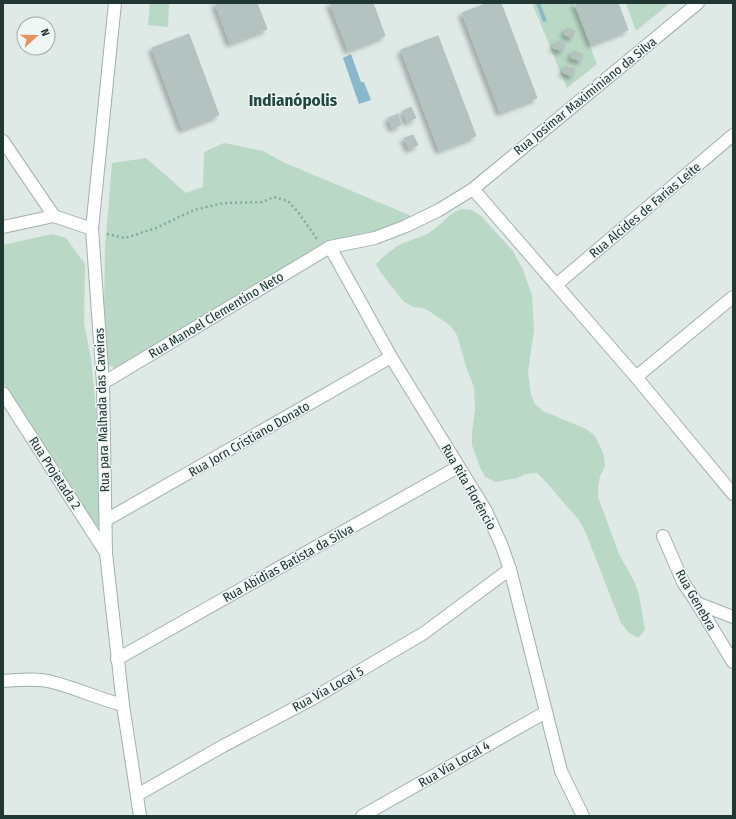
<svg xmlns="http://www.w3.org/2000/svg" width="736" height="819" viewBox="0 0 736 819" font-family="'Fira Sans Condensed',sans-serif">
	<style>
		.green { fill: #b9d9c6 }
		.water { fill: #8ab8cb }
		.building { fill: #b4c3bf; stroke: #b2c2bd; filter: url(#shadow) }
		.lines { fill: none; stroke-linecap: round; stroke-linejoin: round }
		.minor-casing { stroke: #a2b0ad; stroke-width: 14 }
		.path { stroke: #81aaa3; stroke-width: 2.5; stroke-dasharray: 2 3; stroke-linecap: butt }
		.minor { stroke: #fff; stroke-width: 12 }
		.labels { text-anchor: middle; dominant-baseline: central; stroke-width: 3; stroke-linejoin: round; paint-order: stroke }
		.street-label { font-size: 13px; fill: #213734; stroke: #eff6f3 }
		.district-label { font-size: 17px; font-weight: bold; fill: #1f4843; stroke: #eff6f3 }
	</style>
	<defs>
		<filter id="shadow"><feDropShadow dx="-3.5" dy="3.5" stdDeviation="2" flood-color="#0004"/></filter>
	</defs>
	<rect width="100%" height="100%" fill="#dfe9e6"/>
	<g class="green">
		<polygon points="150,3 169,3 168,27 148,25"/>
		<polygon points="532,3 573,3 597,64 567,88"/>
		<polygon points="626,3 670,3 636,31"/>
		<polygon points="224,143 263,151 283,162 416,218 380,233 328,244 118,369 108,365 104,310 105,248 112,163 146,158 186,193 203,187 204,152"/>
		<path d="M 461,209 L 472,210 L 481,216 L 513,251 L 523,270 L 532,295 L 534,330 L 528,372 L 531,395 L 535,404 L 543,411 L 586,429 L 595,436 L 600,446 L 604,456 L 605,466 L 600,476 L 598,487 L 598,497 L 619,554 L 635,583 L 639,595 L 645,630 L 638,638 L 629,633 L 621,623 L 585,531 L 578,519 L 546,482 L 537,473 L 526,474 L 517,478 L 496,482 L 485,477 L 480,467 L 472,445 L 472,433 L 475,409 L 474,387 L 466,366 L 457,335 L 451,326 L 432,313 L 423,308 L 413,307 L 403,301 L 381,273 L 376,264 C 384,256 392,249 401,244 C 412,239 424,237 433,230 C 444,222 447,215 461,209 Z"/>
		<polygon points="52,234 66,238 85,264 84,324 91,358 98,433 101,527 96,526 3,382 3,245"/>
	</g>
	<g class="water">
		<polygon points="536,3 540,3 547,21 543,22"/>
		<polygon points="351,54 361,82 364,82 371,100 359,104 343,58"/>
	</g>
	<g class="building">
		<polygon points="215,3 257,3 267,29 230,43"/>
		<polygon points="330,3 373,3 385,36 348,50"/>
		<polygon points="488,3 501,3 537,98 500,112 462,13"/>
		<polygon points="575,3 618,3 628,30 591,44"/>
		<polygon points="567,28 575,31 572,38 564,34"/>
		<polygon points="189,34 219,115 182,129 152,48"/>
		<polygon points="438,36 476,136 439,150 401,50"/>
		<polygon points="557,41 565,44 563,51 553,48"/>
		<polygon points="573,51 583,54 581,61 571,58"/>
		<polygon points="565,66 575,69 573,76 563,73"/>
		<polygon points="411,107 416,118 407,122 403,111"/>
		<polygon points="398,114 401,125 392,128 388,118"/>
		<polygon points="413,135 418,145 409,149 404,138"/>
	</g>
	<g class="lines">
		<defs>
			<g id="minor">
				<polyline points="115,3 92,229 103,383 106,553 123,705 140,816"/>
				<polyline points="3,141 54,216"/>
				<polyline points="473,189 636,377 733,494"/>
				<polyline points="3,227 54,216 92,229"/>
				<polyline points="330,247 391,357 486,511 501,544 510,569 561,771 583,816"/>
				<polyline points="556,285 733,135"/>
				<polyline points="636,377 733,297"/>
				<polyline points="103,383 330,247 375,238 406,226 439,210 473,189 698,3"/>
				<polyline points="3,393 106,553"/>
				<polyline points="106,520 391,357"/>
				<polyline points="663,536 683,582 697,603 733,662"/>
				<polyline points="697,603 733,617"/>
				<polyline points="117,659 458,467"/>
				<path d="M 3,681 C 19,680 37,678 52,682 C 76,688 99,699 123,705"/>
				<polyline points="137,795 223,746 312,699 424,633 510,569"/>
				<polyline points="362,816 546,712"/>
			</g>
		</defs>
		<use href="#minor" class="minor-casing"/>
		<polyline class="path" points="107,234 125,238 156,228 194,210 224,203 262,202 274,197 288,201 298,212 317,239"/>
		<use href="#minor" class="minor"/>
	</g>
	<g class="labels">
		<g class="street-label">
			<text transform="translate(585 96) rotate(-39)">Rua Josimar Maximiniano da Silva</text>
			<text transform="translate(645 210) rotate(-40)">Rua Alcides de Farias Leite</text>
			<text transform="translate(216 315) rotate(-31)">Rua Manoel Clementino Neto</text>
			<text transform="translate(102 410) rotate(-92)">Rua para Malhada das Caveiras</text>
			<text transform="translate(249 439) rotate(-30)">Rua Jorn Cristiano Donato</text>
			<text transform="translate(55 473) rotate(57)">Rua Projetada 2</text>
			<text transform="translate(469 487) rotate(60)">Rua Rita Florêncio</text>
			<text transform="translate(288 563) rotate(-29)">Rua Abidias Batista da Silva</text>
			<text transform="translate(696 600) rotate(60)">Rua Genebra</text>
			<text transform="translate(328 689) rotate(-29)">Rua Via Local 5</text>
			<text transform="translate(454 764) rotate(-30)">Rua Via Local 4</text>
		</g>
		<g class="district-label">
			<text x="293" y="100">Indianópolis</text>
		</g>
	</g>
	<rect width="736" height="819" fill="none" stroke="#213734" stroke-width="8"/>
	<g transform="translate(36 36) rotate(69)"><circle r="19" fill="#eff6f3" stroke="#9daaa7"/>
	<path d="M0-3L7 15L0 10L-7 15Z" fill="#e7935e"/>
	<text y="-6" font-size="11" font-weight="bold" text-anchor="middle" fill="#213734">N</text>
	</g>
</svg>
